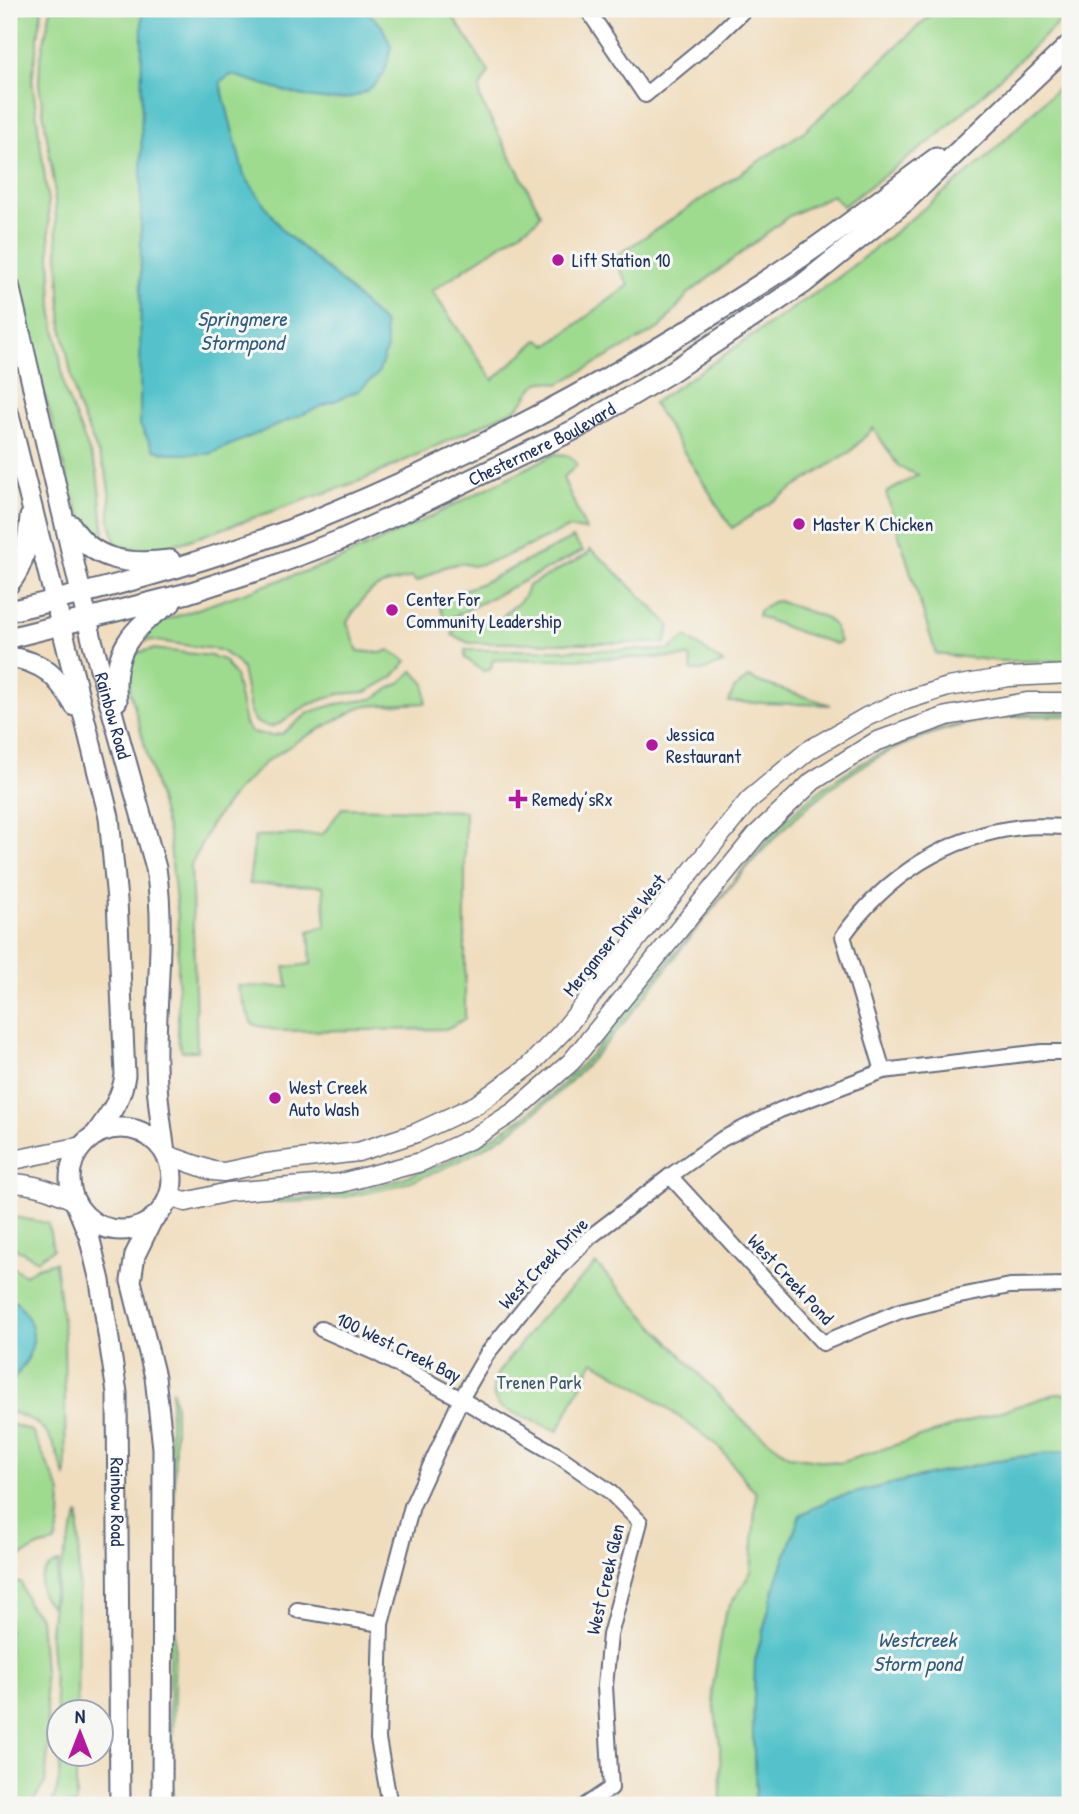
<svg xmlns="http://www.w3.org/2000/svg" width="1079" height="1814" viewBox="0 0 1079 1814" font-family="'Patrick Hand',sans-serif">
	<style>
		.green { fill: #9fdb8f; stroke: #5d8576; stroke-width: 2 }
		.water { fill: #55c2cb; stroke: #387894; stroke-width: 2 }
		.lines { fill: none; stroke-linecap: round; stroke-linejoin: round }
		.minor-casing { stroke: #666c7f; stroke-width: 18 }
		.tertiary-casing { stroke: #666c7f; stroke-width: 21 }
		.secondary-casing { stroke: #666c7f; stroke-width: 23 }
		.minor { stroke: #fff; stroke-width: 14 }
		.tertiary { stroke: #fff; stroke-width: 18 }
		.secondary { stroke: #fff; stroke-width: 19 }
		.poi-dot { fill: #b5179e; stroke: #f6f6f2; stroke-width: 2.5 }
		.labels { text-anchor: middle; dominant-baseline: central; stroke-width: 6; stroke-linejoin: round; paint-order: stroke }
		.poi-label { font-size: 19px; fill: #1b2f5e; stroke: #f6f6f2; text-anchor: start }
		.street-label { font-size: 19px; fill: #1b2f5e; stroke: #f6f6f2 }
		.park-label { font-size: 19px; fill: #3c5a6a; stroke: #f6f6f2 }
		.water-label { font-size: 21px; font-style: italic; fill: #2c5b7f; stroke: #f6f6f2 }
	</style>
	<rect width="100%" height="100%" fill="#f6f6f2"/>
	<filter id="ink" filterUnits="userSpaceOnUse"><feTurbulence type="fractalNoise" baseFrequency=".0143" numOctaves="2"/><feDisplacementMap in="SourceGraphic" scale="14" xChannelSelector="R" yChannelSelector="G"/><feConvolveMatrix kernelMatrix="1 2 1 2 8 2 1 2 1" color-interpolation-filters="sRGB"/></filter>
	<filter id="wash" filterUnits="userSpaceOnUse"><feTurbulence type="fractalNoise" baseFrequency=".00686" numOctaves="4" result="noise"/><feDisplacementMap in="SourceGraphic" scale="28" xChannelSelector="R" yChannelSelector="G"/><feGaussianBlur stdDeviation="1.57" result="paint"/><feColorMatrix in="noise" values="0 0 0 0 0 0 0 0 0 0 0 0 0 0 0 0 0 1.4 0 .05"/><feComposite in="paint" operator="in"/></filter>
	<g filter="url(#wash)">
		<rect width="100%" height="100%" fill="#f0ddbd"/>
		<g class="green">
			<polygon points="19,9 42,9 32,80 48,202 52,308 65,391 97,471 105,542 98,537 95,539 85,525 72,495 33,352 17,279 9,224 9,73"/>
			<path d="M 51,9 L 448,9 L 489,72 L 480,87 L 480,99 L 541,214 L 536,221 L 432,291 L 493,380 L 538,340 L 549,345 L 629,285 L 613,258 L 806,130 L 937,9 L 1070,9 L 1070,12 L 939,135 L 843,206 L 832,195 L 789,216 L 688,294 L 661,327 L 559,384 C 530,375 532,395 518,407 C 514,410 507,413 503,415 L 365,479 L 184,542 L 142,550 L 116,546 L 110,522 L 110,496 L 106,472 L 77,404 L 62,327 L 54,183 L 39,84 L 40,61 Z"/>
			<polygon points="1070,76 1070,661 999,661 936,654 886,493 918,475 899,467 873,428 851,451 732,528 653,403 839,277 984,160"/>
			<path d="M 555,454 C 565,454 572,455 577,465 L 563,478 L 586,530 L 568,528 L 497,560 L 473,566 L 461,563 L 444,567 L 416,582 L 412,577 C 403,581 397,581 389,583 C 367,588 358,605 347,622 L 358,651 L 381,653 L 389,650 L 407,661 L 393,677 L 366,692 L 339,694 L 308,705 L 281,723 L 270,727 L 257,723 L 251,715 L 242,669 L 236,661 L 220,650 L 149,640 L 138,644 L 136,639 L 163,621 L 338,560 L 420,522 Z"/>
			<polygon points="573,538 583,551 445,621 440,606 461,591 482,583"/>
			<path d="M 590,549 L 608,564 L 670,625 L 665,643 L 469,643 L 452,635 C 464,607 476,625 499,622 C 508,605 522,608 528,586 L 588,554 Z"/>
			<polygon points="778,601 824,617 833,624 840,642 836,644 790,629 758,616 759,611 772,602"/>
			<polygon points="686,637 723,663 702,671 692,671 690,657 493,660 490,670 483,671 465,658 465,650 669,650"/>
			<path d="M 153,649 L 211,656 L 224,660 L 235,676 L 245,724 L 251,732 L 273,736 L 283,733 L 310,712 L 337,704 L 372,699 L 401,682 L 413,671 L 425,684 L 426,703 L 363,706 L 299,740 L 267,761 L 237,790 L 210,826 L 191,865 L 197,1051 L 182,1051 L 178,1041 L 178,919 L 169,837 L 130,690 C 130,677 128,664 136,653 Z"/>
			<polygon points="749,677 759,682 831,705 729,702 734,689"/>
			<path d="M 1070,712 L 1070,716 C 1048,716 1024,715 1001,718 C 827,741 745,868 645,996 C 598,1056 548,1112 480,1150 C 428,1180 368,1197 309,1201 C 281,1203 252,1202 224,1202 L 240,1199 L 307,1198 L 356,1191 L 391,1182 L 441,1165 L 488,1140 L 525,1116 L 553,1093 L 591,1055 L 778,827 C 861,746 955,712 1070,712 Z"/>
			<polygon points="342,808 465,811 465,1019 446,1029 278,1031 252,1024 237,986 288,987 284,967 311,964 309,931 326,926 323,886 249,884 255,836 323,834"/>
			<polygon points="9,1216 48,1223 53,1249 37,1260 9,1245"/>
			<path d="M 55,1262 L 64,1335 L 66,1478 C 52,1442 51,1422 9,1412 L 9,1386 L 29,1357 L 16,1301 L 9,1303 L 9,1269 L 14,1268 L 25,1275 L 37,1267 Z"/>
			<polygon points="596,1264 745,1423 790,1456 839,1463 1055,1394 1070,1394 1070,1451 1009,1458 915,1478 831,1499 800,1515 775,1586 755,1661 753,1734 756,1791 753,1805 721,1805 720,1745 712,1692 725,1613 751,1572 756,1493 718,1446 644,1391 593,1361 558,1431 499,1407 494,1397 493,1387 497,1374 541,1318"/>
			<polygon points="172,1389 175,1406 174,1557 176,1580 172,1784 174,1805 169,1805 170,1421"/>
			<polygon points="14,1425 32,1431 61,1493 60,1523 55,1543 41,1546 11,1561 9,1582 21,1582 28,1605 40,1617 49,1740 45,1783 31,1805 9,1805 9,1427"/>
			<path d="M 79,1513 L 77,1712 L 60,1713 L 60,1755 L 76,1755 L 76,1805 L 50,1805 C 74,1770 49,1678 50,1634 C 52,1593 64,1552 79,1513 Z"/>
			<path d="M 59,1563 L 51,1606 C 34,1592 37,1569 59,1563 Z"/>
		</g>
		<g class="water">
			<path d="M 142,9 L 365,9 L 382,26 L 391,46 C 389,55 387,69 382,76 C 347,125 275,84 231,75 L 220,82 L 244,175 L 283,231 L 343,283 L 384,324 L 387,348 L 378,374 L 358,391 L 209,454 L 175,454 L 154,450 L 140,425 Z"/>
			<path d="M 16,1301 C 46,1335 32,1354 9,1386 L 9,1303 Z"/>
			<polygon points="1070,1451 1070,1805 753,1805 756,1791 753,1734 755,1661 775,1586 800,1515 831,1499 915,1478 1009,1458"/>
		</g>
	</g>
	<g filter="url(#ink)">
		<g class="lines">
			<defs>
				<g id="minor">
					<polyline points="587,9 645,95 717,36 745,9"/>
					<path d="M 883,1071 L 843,936 C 885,877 948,835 1022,827 C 1037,825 1054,827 1070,827"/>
					<polyline points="670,1176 823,1343 900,1311 955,1297 1010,1286 1070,1285"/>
					<polyline points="321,1329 376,1353 461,1399 559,1456 609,1491 640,1522 610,1635 605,1686 611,1788 586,1805"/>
					<polyline points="297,1610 381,1624"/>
					<polyline points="390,1805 378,1739 381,1624 412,1506 461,1399 487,1354 538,1290 590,1237 670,1176 722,1139 780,1110 883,1071 1042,1052 1070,1052"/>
				</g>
				<g id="tertiary">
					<polyline points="167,1155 213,1171 224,1172 266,1163 358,1152 416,1133 476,1105 528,1067 562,1032 749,800 809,750 866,717 897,703 948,687 1009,677 1070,674"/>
					<polyline points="9,1161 82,1146"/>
					<path d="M 9,1183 C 34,1183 53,1191 75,1201"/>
					<polyline points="168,1197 186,1202 228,1192 341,1183 421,1162 473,1138 515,1111 571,1062 757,834 813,781 875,742 947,716 1027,702 1070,702"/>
				</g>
				<g id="secondary">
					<path id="s1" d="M 9,285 L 92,640 L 156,868 C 165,927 157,986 156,1045 C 155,1082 160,1117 165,1153"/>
					<path d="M 9,415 L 109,817 L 117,900 L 125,1075 C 122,1099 109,1115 95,1135"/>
					<path d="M 71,525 C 93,562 130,565 170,560"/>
					<path d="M 9,584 C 25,566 28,540 30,517"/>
					<path d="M 9,611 C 111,588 215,560 312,521 C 483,452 647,361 800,258 C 846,227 891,191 936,158"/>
					<path id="s2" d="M 9,638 L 188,593 L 266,568 L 338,541 L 407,510 L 576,429 L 671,372 L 803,284 L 905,202 L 1070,44"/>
					<path d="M 9,657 C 44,662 57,676 75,706"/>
					<path d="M 117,701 C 111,653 131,627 171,603"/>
					<circle cx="121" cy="1179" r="51"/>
					<path id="s3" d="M 76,1204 L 89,1236 L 100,1281 L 117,1393 L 120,1805"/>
					<polyline points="153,1218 135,1255 131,1281 155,1377 163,1448 162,1805"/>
				</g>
			</defs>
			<use href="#minor" class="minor-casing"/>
			<use href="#tertiary" class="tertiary-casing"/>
			<use href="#secondary" class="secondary-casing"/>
			<use href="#minor" class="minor"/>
			<use href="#tertiary" class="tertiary"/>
			<use href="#secondary" class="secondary"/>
		</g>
	</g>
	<g class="poi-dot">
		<circle cx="558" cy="260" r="7"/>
		<circle cx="799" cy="524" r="7"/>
		<circle cx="392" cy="610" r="7"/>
		<circle cx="652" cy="745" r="7"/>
		<path d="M514.5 788.5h7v7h7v7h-7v7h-7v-7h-7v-7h7z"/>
		<circle cx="275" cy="1098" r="7"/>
	</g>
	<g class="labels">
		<g class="poi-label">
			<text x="572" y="260">Lift Station 10</text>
			<text x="813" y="524">Master K Chicken</text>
			<text x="406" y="599">Center For<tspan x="406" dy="22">Community Leadership</tspan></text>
			<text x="666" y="734">Jessica<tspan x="666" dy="22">Restaurant</tspan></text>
			<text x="532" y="799">Remedy’sRx</text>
			<text x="289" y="1087">West Creek<tspan x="289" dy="22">Auto Wash</tspan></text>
		</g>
		<g class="street-label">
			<text stroke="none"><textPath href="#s2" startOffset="569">Chestermere Boulevard</textPath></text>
			<text stroke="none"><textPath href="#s1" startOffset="443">Rainbow Road</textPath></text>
			<text transform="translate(614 935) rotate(-51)">Merganser Drive West</text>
			<text transform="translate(543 1263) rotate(-46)">West Creek Drive</text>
			<text transform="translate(791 1279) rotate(47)">West Creek Pond</text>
			<text transform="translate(399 1347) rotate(26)">100 West Creek Bay</text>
			<text stroke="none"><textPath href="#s3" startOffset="303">Rainbow Road</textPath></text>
			<text transform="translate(605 1579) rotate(-77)">West Creek Glen</text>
		</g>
		<g class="park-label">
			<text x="539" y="1382">Trenen Park</text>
		</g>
		<g class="water-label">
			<text x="242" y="318">Springmere<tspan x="242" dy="24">Stormpond</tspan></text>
			<text x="917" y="1639">Westcreek<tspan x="917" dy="24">Storm pond</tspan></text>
		</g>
	</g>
	<rect width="1079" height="1814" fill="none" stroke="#f6f6f2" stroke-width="35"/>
	<g transform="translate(80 1733)"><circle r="33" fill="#f6f6f2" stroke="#9ea6b7" stroke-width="2"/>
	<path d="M0-5L12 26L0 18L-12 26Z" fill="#b5179e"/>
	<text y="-10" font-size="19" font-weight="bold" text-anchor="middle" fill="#1b2f5e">N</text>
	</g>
</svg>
